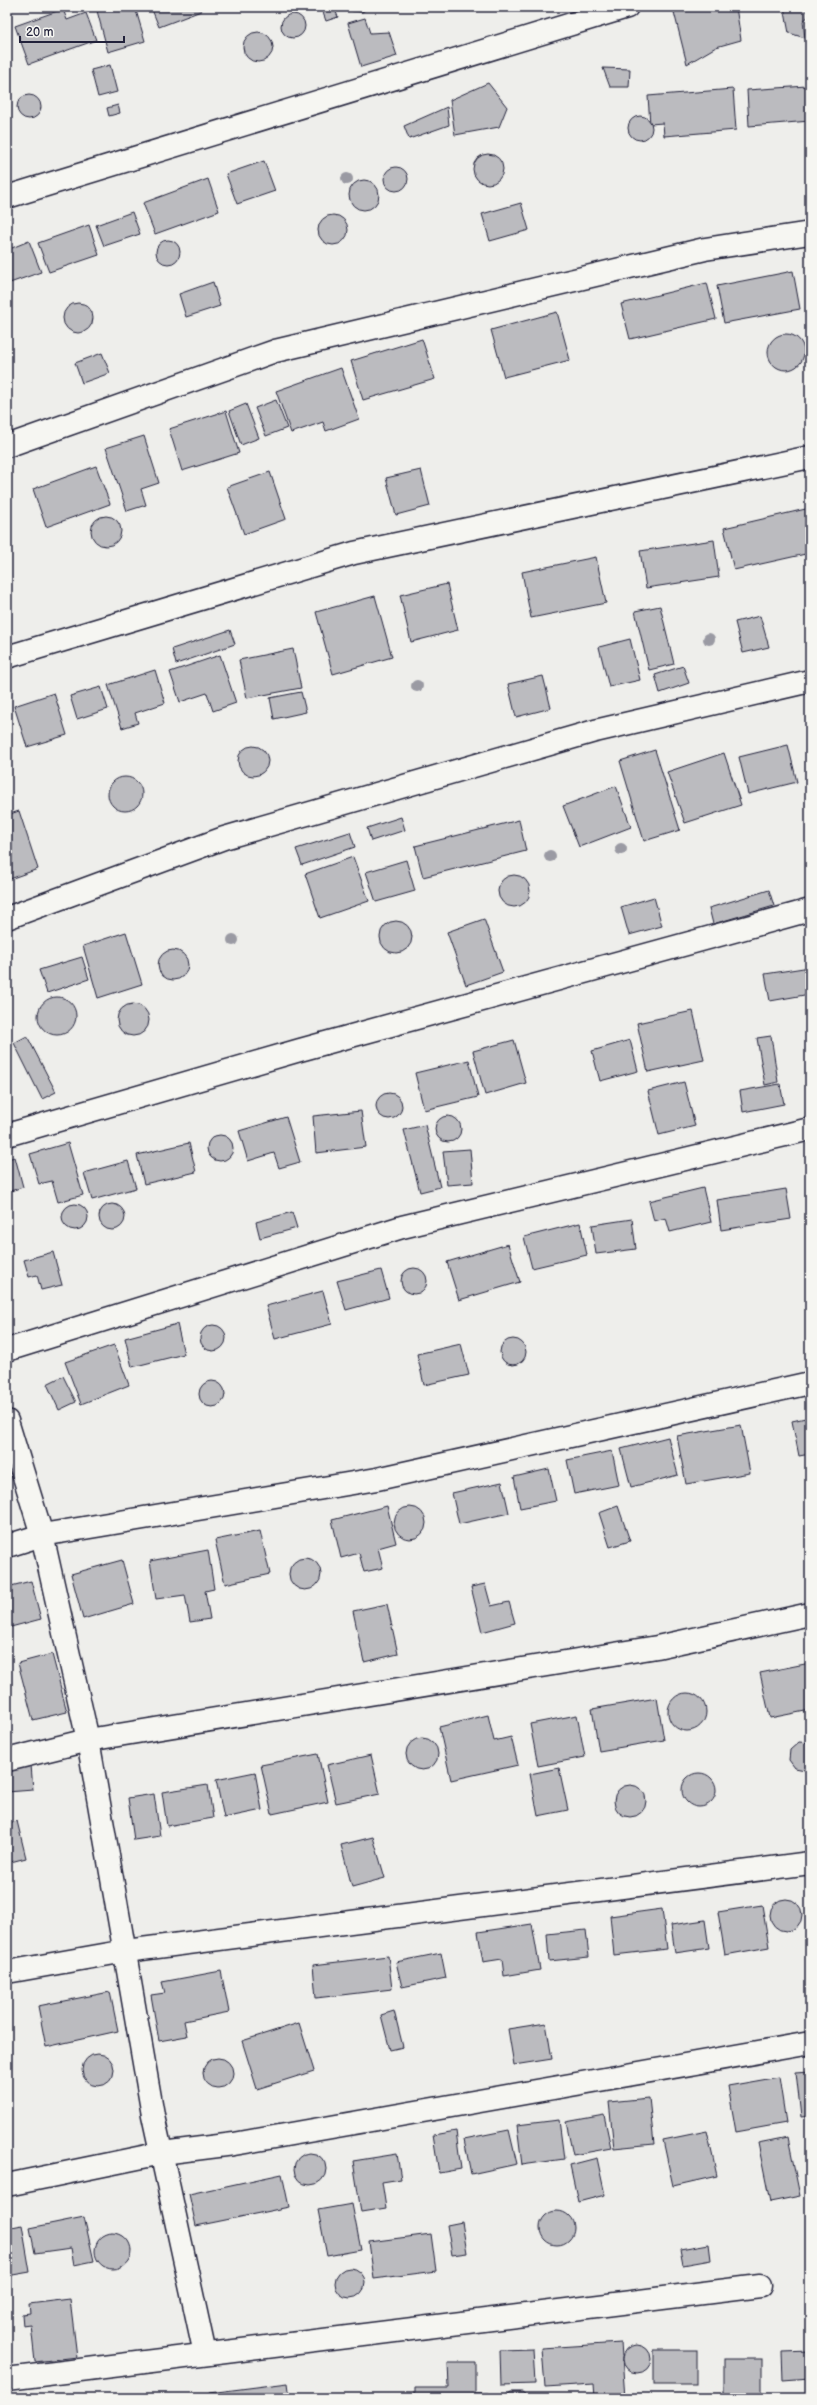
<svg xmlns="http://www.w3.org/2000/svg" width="817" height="2405" viewBox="0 0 817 2405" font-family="'Balsamiq Sans',sans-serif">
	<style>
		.building { fill: #bbbbbf; stroke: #22223b }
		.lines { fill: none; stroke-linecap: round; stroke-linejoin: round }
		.street-casing { stroke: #22223b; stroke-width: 25 }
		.street { stroke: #f6f6f2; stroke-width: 22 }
		.tree { fill: #9a9aa3 }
	</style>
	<rect width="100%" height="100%" fill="#eeeeeb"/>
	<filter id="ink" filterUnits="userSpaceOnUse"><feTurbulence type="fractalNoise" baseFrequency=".025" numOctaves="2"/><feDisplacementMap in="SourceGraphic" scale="8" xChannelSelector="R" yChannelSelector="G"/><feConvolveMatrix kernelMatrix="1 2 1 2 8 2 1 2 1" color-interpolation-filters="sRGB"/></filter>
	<g filter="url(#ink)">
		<g class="building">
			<polygon points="96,7 135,7 145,41 108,52"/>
			<polygon points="151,7 200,7 201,11 159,27"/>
			<polygon points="321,7 334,7 338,17 326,21"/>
			<polygon points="348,7 370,7 362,12 352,11"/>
			<polygon points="692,7 736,7 741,40 716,47 687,64 674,12"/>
			<polygon points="784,7 810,7 810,15 803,21 805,38 789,33"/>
			<polygon points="63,9 67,20 86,13 96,40 29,64 15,26"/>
			<circle cx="293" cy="26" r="12"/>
			<polygon points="365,18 370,33 389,32 397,56 361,67 348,23"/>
			<circle cx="258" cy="47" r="15"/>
			<polygon points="110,65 117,92 98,97 91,70"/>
			<polygon points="603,68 630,69 629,87 610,87"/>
			<polygon points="488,83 507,107 499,127 455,135 450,100"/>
			<polygon points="807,86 810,121 749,126 747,90"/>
			<polygon points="733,89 736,130 664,136 663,123 650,124 648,96"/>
			<circle cx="29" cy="107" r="12"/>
			<polygon points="118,105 120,113 109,116 107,108"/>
			<polygon points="447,107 449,125 409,139 404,126"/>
			<circle cx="640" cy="128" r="12"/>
			<circle cx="488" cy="169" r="15"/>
			<polygon points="264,161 275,191 237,204 226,174"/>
			<circle cx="396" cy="179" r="12"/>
			<polygon points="208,179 219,211 155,234 143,203"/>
			<circle cx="364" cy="195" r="15"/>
			<polygon points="521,203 529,230 490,241 482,214"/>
			<polygon points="132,212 140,234 104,246 96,225"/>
			<circle cx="333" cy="230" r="15"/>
			<polygon points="89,225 99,255 49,272 38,243"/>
			<circle cx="168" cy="252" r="12"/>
			<polygon points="29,241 41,272 7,284 7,250"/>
			<polygon points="793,271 800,309 724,323 717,286"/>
			<polygon points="213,282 220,306 186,317 179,294"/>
			<polygon points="707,283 716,319 630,339 621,304"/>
			<circle cx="78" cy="318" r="15"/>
			<polygon points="557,312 570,360 504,377 491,330"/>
			<circle cx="786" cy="352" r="18"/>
			<polygon points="422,339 435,379 363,400 351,361"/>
			<polygon points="102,353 110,373 82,383 75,363"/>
			<polygon points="341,368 359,419 326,431 323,422 291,433 276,391"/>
			<polygon points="276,400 287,428 266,436 255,408"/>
			<polygon points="246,404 259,438 241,445 229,411"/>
			<polygon points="226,411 239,453 182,471 169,429"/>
			<polygon points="144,436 159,483 141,489 146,505 127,511 106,448"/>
			<polygon points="96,466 110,504 46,527 33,489"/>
			<polygon points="421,470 430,506 396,515 386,478"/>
			<polygon points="270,472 286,519 244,534 227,487"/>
			<polygon points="810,508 810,553 734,570 724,528"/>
			<circle cx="106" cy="531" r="15"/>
			<polygon points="714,540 719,577 646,588 640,551"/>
			<polygon points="596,557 606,603 531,618 522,572"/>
			<polygon points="447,584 458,630 411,642 400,595"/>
			<polygon points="375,596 392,657 333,674 316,612"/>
			<polygon points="660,606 674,664 649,670 635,611"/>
			<polygon points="760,616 769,647 743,653 735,622"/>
			<polygon points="230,630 235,644 176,664 172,649"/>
			<polygon points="630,639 640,680 609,687 599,647"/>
			<polygon points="293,649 301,688 247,698 239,660"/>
			<polygon points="220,655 236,703 213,711 207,693 180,702 170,672"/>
			<polygon points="683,666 689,683 660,693 655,675"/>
			<polygon points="155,670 165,703 135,713 138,723 122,728 108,685"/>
			<polygon points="543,676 551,708 516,717 508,684"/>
			<polygon points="101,687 108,709 77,719 70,696"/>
			<polygon points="301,692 306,712 274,719 270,698"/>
			<polygon points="54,693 67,735 27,747 14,706"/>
			<polygon points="788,745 797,782 748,794 739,757"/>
			<circle cx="253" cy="761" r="15"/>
			<polygon points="655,750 680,830 644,841 620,761"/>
			<polygon points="724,753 741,805 685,823 667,772"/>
			<circle cx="125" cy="794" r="17"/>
			<polygon points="616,786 631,827 579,847 563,806"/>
			<polygon points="19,811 38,869 7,880 7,815"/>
			<polygon points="401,817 405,830 371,841 367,828"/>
			<polygon points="519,820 526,851 423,877 415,846"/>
			<polygon points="350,832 355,847 302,865 296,849"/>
			<polygon points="353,857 369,901 320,918 305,874"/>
			<polygon points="406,860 415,891 376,902 366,872"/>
			<circle cx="514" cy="891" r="16"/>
			<polygon points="769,890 774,906 713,924 709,908"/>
			<polygon points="654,897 662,926 629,935 621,907"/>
			<polygon points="484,919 503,972 466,985 447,932"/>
			<circle cx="396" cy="937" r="16"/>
			<polygon points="126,932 142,984 98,998 83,946"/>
			<circle cx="173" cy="965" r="15"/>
			<polygon points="82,957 89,979 47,993 39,970"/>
			<polygon points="810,967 810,994 770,1001 765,974"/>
			<circle cx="57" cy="1016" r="19"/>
			<circle cx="133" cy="1020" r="16"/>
			<polygon points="693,1011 704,1060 648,1072 637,1023"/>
			<polygon points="27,1036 56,1092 42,1099 14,1043"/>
			<polygon points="771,1036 778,1082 765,1085 757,1038"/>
			<polygon points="514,1040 526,1083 485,1095 473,1051"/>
			<polygon points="630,1040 638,1071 600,1081 592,1051"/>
			<polygon points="469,1060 478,1097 424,1110 415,1073"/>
			<polygon points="684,1082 695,1126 659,1135 648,1091"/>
			<polygon points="780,1084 784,1104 743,1112 740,1091"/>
			<circle cx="389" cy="1106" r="13"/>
			<polygon points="361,1111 366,1147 316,1153 313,1116"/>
			<circle cx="448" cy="1129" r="13"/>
			<polygon points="286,1117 300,1162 279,1168 274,1153 248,1161 239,1131"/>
			<polygon points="425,1125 440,1187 420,1192 404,1130"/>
			<circle cx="220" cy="1148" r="13"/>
			<polygon points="68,1143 83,1195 58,1202 52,1181 39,1184 30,1154"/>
			<polygon points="189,1143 196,1172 144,1184 137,1155"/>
			<polygon points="470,1149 473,1183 447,1185 443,1151"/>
			<polygon points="15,1157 23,1187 7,1192 7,1159"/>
			<polygon points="128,1161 136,1188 92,1200 84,1173"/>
			<polygon points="703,1188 711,1222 670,1232 666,1218 654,1221 649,1201"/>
			<polygon points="786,1189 791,1219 721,1230 717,1200"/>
			<circle cx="75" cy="1217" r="13"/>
			<circle cx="112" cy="1217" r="13"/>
			<polygon points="292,1212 297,1228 260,1238 256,1222"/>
			<polygon points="632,1219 636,1249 596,1254 592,1225"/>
			<polygon points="580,1223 587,1255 532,1268 524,1237"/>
			<polygon points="508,1244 520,1282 459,1300 447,1262"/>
			<polygon points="53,1252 62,1285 41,1290 37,1275 29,1277 24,1260"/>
			<circle cx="414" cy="1281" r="13"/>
			<polygon points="381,1270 389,1298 346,1310 337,1281"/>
			<polygon points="323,1291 332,1324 275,1339 266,1306"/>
			<polygon points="177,1324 184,1354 132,1367 125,1338"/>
			<circle cx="213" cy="1338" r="13"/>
			<circle cx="513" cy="1352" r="13"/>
			<polygon points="461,1344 469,1375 424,1385 417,1354"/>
			<polygon points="114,1345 129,1385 81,1404 65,1362"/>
			<polygon points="63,1376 76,1402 59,1410 47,1384"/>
			<circle cx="212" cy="1394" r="13"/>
			<polygon points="810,1417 810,1454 799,1456 792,1421"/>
			<polygon points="741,1425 750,1473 686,1484 677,1436"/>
			<polygon points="668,1437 678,1475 631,1487 621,1449"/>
			<polygon points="612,1451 619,1485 574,1494 567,1460"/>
			<polygon points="549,1469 556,1501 520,1508 514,1477"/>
			<polygon points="502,1482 509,1513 459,1524 452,1493"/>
			<polygon points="387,1506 396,1543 378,1548 383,1568 364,1572 359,1553 341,1558 332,1520"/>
			<polygon points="618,1506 630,1541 610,1547 599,1513"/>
			<circle cx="410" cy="1523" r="16"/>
			<polygon points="260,1531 270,1574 225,1584 215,1540"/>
			<polygon points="208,1550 214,1589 205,1591 210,1619 190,1622 185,1595 156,1599 150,1561"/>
			<circle cx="305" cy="1574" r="16"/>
			<polygon points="122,1560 134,1604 83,1619 71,1574"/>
			<polygon points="31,1581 41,1619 7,1628 7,1587"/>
			<polygon points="485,1584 491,1606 509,1602 515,1623 482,1632 471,1587"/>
			<polygon points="387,1604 398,1654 364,1662 353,1611"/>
			<polygon points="52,1654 67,1712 33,1720 18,1663"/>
			<polygon points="810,1663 810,1710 770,1718 760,1673"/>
			<circle cx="687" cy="1712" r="19"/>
			<polygon points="657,1698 664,1740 599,1751 592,1709"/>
			<polygon points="488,1715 494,1741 511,1737 518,1765 451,1780 439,1727"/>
			<polygon points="577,1715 585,1757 538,1766 530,1724"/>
			<circle cx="422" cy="1754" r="16"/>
			<polygon points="799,1742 810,1743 810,1769 805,1770 795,1768 789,1760 790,1750"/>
			<polygon points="318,1754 328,1802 272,1814 261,1765"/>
			<polygon points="371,1755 380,1794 336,1803 327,1765"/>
			<polygon points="31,1765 33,1790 7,1792 7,1766"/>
			<polygon points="559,1768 568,1810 538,1816 530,1774"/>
			<polygon points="255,1772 262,1810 224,1818 216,1780"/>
			<circle cx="699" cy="1790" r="17"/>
			<polygon points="208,1785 213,1818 167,1826 162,1792"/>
			<circle cx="630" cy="1801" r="16"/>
			<polygon points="154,1794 160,1836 134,1840 128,1798"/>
			<polygon points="17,1821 26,1858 7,1863 7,1823"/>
			<polygon points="373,1837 385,1878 352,1887 341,1845"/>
			<circle cx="786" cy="1915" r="16"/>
			<polygon points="762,1905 769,1947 725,1955 718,1912"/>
			<polygon points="662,1909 667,1949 614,1955 610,1916"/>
			<polygon points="705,1920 709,1948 675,1953 671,1925"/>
			<polygon points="532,1924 540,1970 504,1976 502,1959 483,1962 478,1932"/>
			<polygon points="586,1930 589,1957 549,1961 547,1934"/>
			<polygon points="441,1953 446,1978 402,1987 396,1962"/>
			<polygon points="388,1956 392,1989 316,1998 313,1965"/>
			<polygon points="221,1971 229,2012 184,2021 187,2036 159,2041 151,1995 165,1993 162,1982"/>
			<polygon points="110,1992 118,2031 46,2047 38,2006"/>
			<polygon points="394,2011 403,2047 390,2050 381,2015"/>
			<polygon points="299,2023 314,2071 257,2089 242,2041"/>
			<polygon points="546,2023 552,2059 514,2065 508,2029"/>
			<circle cx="98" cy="2070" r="16"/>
			<circle cx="218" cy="2073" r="15"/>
			<polygon points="810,2071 810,2116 801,2117 796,2072"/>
			<polygon points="779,2077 786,2123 736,2132 728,2086"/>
			<polygon points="649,2098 654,2144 614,2148 609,2102"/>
			<polygon points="604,2115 611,2148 573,2155 566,2122"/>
			<polygon points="559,2120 564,2159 522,2165 517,2125"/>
			<polygon points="509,2130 517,2164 471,2174 464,2139"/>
			<polygon points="456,2131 461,2169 439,2173 433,2135"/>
			<polygon points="707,2131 717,2176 673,2186 663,2140"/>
			<polygon points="788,2137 800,2196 770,2202 758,2143"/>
			<circle cx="310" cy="2169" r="16"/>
			<polygon points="397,2154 401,2179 382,2182 386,2208 361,2212 353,2161"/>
			<polygon points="597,2158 605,2195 578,2202 570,2165"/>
			<polygon points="282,2174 289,2207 196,2226 189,2194"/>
			<polygon points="352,2204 361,2250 327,2256 318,2210"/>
			<circle cx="557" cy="2228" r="17"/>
			<polygon points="84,2217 94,2261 74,2265 71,2248 35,2253 30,2228"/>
			<polygon points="462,2222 467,2253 452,2255 447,2225"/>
			<polygon points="22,2225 30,2272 7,2276 7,2228"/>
			<circle cx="113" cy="2251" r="18"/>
			<polygon points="431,2234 436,2271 374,2279 369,2242"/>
			<polygon points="709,2244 711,2260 683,2265 680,2249"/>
			<circle cx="350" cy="2283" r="15"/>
			<polygon points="70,2299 77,2357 35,2362 31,2325 23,2326 22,2314 30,2313 29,2304"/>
			<polygon points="621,2343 625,2398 595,2398 594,2384 545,2387 542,2348"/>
			<circle cx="637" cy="2359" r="14"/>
			<polygon points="533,2349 535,2384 501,2385 500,2350"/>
			<rect x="654" y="2350" width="43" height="34"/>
			<polygon points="810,2352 810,2378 783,2380 782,2353"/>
			<rect x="724" y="2359" width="38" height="39"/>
			<polygon points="448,2362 475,2362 475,2393 489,2393 489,2398 415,2398 415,2388 449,2388"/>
			<polygon points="288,2383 290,2398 209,2398 209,2393"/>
			<polygon points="511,2392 522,2392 530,2398 502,2398"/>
		</g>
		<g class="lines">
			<defs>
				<g id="street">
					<polyline points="7,197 627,7"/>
					<polyline points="7,446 275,351 705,249 810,233"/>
					<polyline points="7,657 354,553 810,457"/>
					<polyline points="7,918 224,838 595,731 810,681"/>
					<polyline points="7,1135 300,1050 810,910"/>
					<polyline points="7,1350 402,1227 810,1129"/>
					<polyline points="7,1421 42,1535 88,1740 153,2115 205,2354"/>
					<polyline points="7,1546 42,1535 377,1479 810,1383"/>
					<polyline points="7,1760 88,1740 657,1647 810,1614"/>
					<polyline points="7,1972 126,1951 810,1863"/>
					<polyline points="7,2185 162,2153 234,2144 810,2043"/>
					<polyline points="7,2379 760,2286"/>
				</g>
			</defs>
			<use href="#street" class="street-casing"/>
			<use href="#street" class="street"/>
		</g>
		<g class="tree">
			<circle cx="347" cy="179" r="6"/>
			<circle cx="709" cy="639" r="6"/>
			<circle cx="417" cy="686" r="6"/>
			<circle cx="621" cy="849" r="6"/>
			<circle cx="550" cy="856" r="6"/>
			<circle cx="233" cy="940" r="6"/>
		</g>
	</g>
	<rect width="817" height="2405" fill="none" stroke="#f6f6f2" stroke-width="24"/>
	<rect x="12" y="12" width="793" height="2381" fill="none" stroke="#22223b" stroke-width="1.5" filter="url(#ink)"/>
	<path d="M20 36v6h104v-6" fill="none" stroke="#22223b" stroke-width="2"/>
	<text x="26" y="36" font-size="12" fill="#22223b" stroke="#f6f6f2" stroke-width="3" paint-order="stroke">20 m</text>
</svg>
